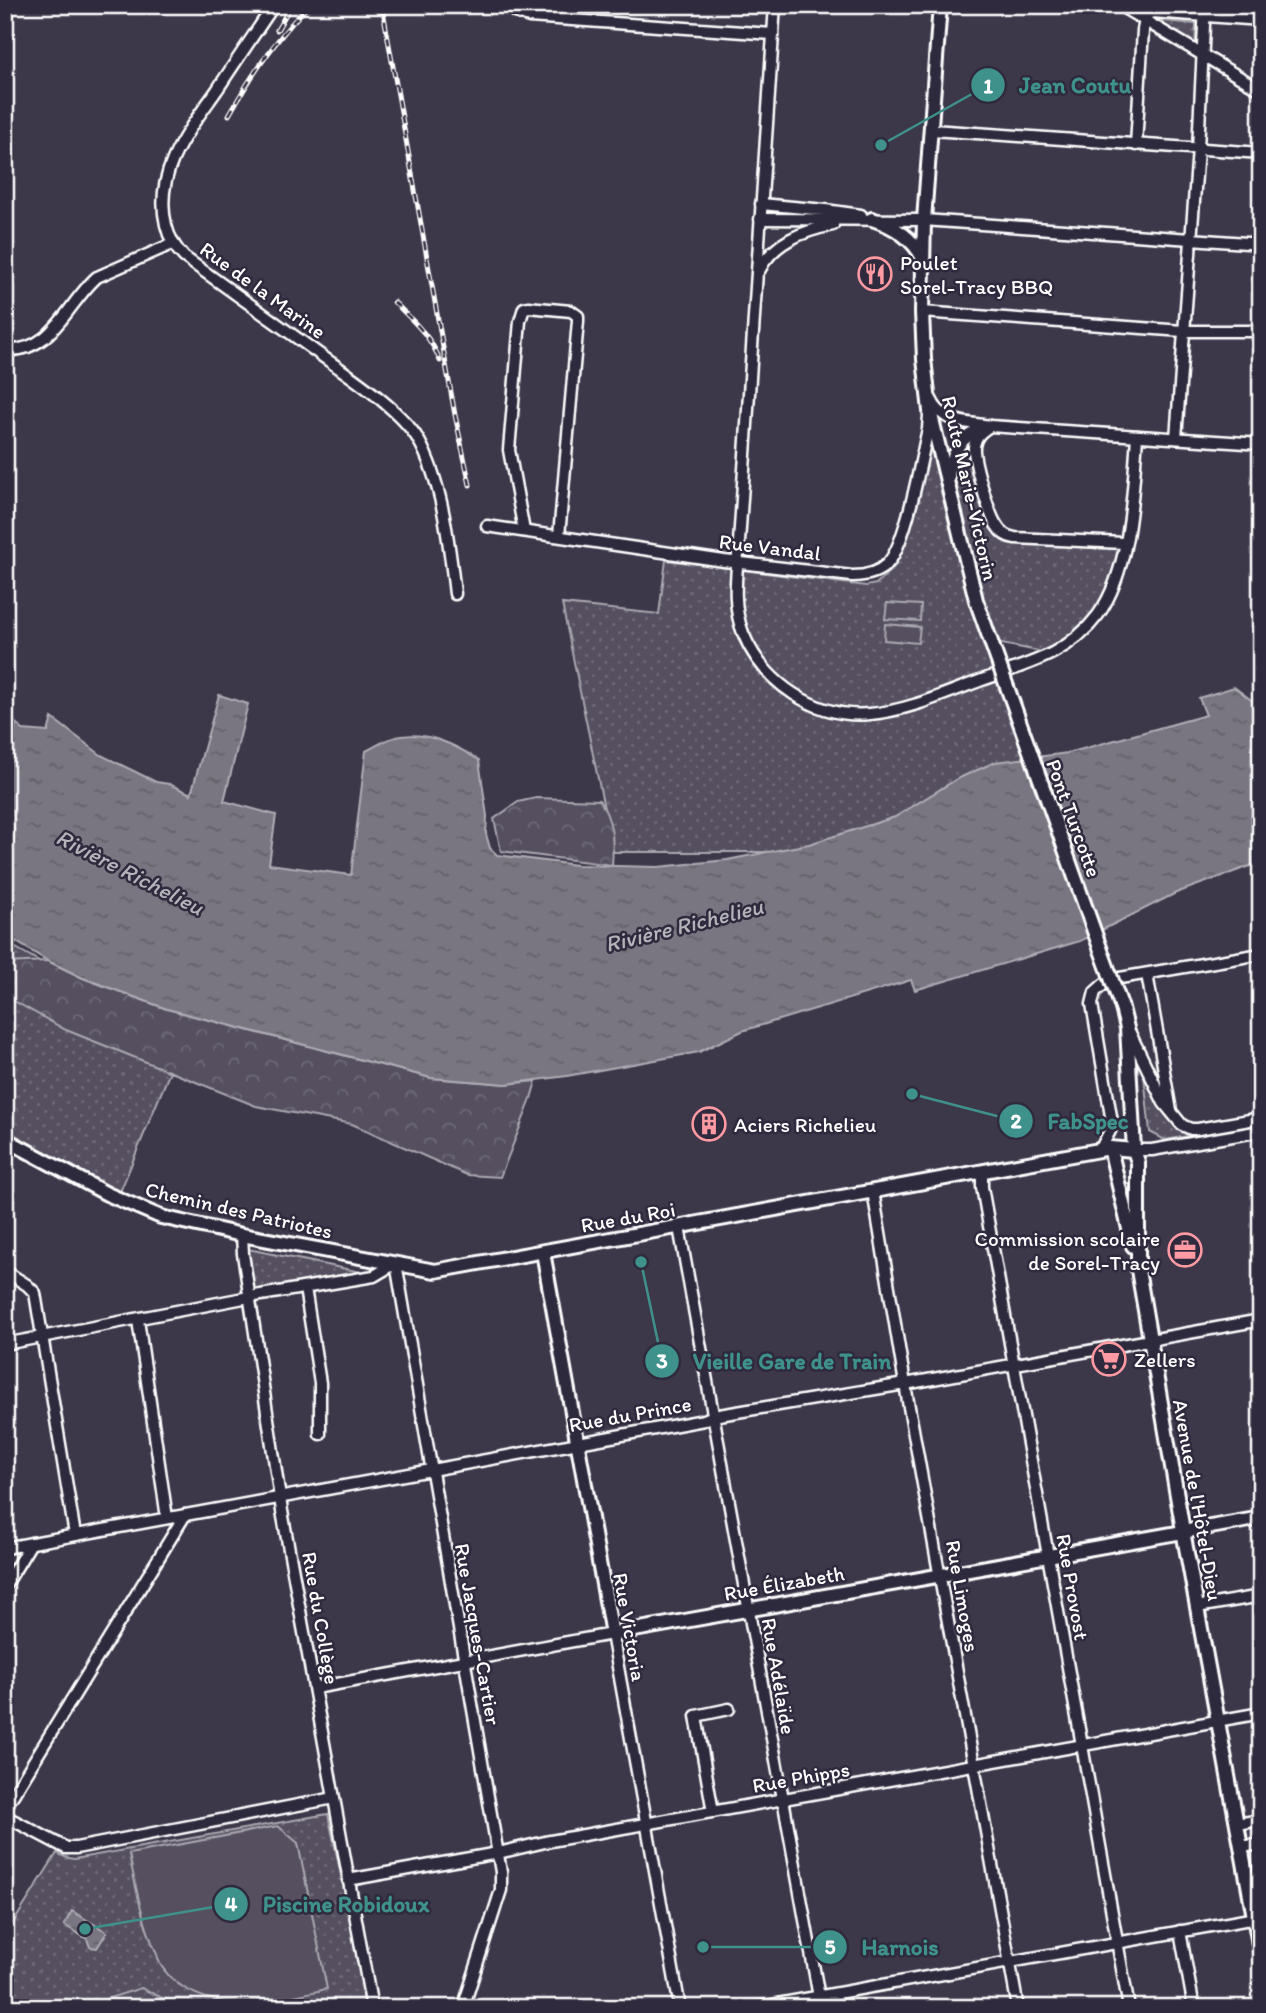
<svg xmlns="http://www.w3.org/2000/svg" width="1266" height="2013" viewBox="0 0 1266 2013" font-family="Itim,sans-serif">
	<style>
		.grass { fill: url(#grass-dots); stroke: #aaa8b0; stroke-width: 2 }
		.forest { fill: url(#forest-crowns); stroke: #aaa8b0; stroke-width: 2 }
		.pitch { fill: #555060; stroke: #aaa8b0; stroke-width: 2 }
		.water { fill: url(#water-ripples); stroke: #afadb4; stroke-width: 2 }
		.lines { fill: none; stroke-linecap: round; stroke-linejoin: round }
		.minor-casing { stroke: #fff; stroke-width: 15 }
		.major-casing { stroke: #fff; stroke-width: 18 }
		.minor { stroke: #2f2a3d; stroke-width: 10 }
		.major { stroke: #2f2a3d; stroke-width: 12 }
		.rail-casing { stroke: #fff; stroke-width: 5 }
		.rail { stroke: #2f2a3d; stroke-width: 2.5; stroke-dasharray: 8; stroke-linecap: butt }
		.major-bridge-casing { stroke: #fff; stroke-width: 18; stroke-linecap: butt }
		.major-bridge { stroke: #2f2a3d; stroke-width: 12 }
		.labels { text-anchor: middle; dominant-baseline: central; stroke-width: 5; stroke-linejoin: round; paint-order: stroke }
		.poi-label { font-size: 21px; fill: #fff; stroke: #2f2a3d; text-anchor: start }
		.street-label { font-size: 21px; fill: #fff; stroke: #2f2a3d }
		.water-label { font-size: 23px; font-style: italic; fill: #b5b4ba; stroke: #2f2a3d }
		.leader { fill: none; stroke: #3f918b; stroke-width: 2.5 }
		.callout-dot { fill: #3f918b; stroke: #2f2a3d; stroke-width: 2.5 }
		.mark-label { font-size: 21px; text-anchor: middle; font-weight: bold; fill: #fff }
		.callout-label { font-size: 23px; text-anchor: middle; font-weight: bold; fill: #3f918b; stroke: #2f2a3d; stroke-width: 5; stroke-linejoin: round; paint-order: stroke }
	</style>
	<defs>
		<pattern id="grass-dots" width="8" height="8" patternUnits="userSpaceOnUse" patternTransform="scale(1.75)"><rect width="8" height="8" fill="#555060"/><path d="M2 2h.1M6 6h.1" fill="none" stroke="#6e6a78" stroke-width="1.8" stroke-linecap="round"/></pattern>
		<pattern id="forest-crowns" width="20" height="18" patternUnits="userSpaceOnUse" patternTransform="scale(1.75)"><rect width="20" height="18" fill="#555060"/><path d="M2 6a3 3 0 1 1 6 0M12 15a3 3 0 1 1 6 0" fill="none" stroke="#6e6a78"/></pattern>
		<pattern id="water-ripples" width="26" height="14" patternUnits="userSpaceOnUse" patternTransform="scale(1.75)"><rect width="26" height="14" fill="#797682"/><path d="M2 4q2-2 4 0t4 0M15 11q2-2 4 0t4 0" fill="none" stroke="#626167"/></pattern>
	</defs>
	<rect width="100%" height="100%" fill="#3c3749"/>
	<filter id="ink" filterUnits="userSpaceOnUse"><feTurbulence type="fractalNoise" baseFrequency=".0143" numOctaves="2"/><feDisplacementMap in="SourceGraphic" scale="14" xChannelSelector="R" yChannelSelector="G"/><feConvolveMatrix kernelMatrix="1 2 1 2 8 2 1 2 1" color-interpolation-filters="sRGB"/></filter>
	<g filter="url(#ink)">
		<g class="grass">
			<polygon points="1153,20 1196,24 1195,47"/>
			<path d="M 928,429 L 949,487 C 954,467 953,454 974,446 L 975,458 L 1003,533 L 1124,543 L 1099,613 L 1044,658 L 1038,651 L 992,642 L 1030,769 L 808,852 L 613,852 L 562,604 L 659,614 L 666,560 L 866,586 L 876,584 L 896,565 Z"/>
			<polygon points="5,942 77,982 191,1021 117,1199 5,1138"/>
			<polygon points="1142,1057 1179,1124 1188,1136 1165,1140 1150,1132"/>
			<polygon points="243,1248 371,1274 251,1295"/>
			<polygon points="328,1814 350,1917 366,2008 5,2008 5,1936 57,1853 65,1857 74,1859"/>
		</g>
		<g class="forest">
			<path d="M 536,798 L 599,800 C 613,820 614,842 612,865 L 501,851 L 494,819 L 518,802 Z"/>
			<polygon points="48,961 83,978 167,1009 431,1078 506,1084 536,1081 530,1102 500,1177 467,1175 352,1124 256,1106 66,1030 5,996 5,963"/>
			<polygon points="141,1988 171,2002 173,2008 102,2008 106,1999"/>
		</g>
		<g class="pitch">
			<polygon points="887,603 921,605 920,621 885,619"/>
			<polygon points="885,624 920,627 918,643 884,640"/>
			<path d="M 278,1826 L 298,1843 L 327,1989 C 298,1995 267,2003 237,2003 C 209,2002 178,1991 162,1967 C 159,1963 158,1957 156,1952 C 142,1921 136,1888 129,1854 Z"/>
		</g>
		<g class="water">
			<path d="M 1234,687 L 1258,705 L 1261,704 L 1261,862 L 1176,893 L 1080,941 L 915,990 L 911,980 L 742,1031 L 699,1052 L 567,1076 L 506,1084 L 431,1078 L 167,1009 L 83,978 L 48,961 L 5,935 L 5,713 L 23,730 L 48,732 L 52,718 L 101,755 L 156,782 L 169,784 L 191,794 L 219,695 L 248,704 L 224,801 L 276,815 L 269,864 L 351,875 L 366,751 C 376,746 386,739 396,737 C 426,730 455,745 479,760 L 487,816 L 486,834 L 490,848 L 497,855 L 576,865 L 658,867 L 727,860 L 809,844 L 895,817 L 957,779 L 995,762 L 1068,753 L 1206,715 L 1199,698 Z"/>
			<polygon points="72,1911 107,1932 97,1948 90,1947 87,1939 64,1925"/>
		</g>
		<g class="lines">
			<defs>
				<g id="minor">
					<path d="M 274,5 C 255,33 236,61 217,90 C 189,130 153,172 166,225 C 169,238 174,247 184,257 C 230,290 276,323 322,356 C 351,377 400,409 418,439 C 443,483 449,544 455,594"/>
					<polyline points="510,5 515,12 529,17 773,34"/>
					<path d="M 775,5 C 764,155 755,305 745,455 C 743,484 741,513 739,542 C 737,574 731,602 743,633 C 763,682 815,719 870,714 C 908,711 946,693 982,680 C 1027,664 1068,655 1098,615 C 1131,569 1133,491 1137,436"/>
					<polyline points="1119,5 1261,90"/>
					<polyline points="932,130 1261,153"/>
					<polyline points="1136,145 1143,30 1146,15 1152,12 1261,20"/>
					<polyline points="761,204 825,210 861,215"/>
					<polyline points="760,219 924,220 1261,244"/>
					<path d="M 759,271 C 773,242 803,231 833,225"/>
					<polyline points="922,312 1183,331 1261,331"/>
					<path d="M 5,350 C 53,353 67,303 97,277 L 172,244"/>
					<path d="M 931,399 C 942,424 966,422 990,426 L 1261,444"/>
					<path d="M 990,426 C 982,431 975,436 974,447 C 973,460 989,515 997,526 C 1001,533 1007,537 1015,538 L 1124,543"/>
					<polyline points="1176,438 1198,149 1205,5"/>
					<path d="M 949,477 C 949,457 961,436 981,429"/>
					<path d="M 487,526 L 724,561 L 852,576 C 865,576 877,574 887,564 C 906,546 921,458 928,429 L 929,415"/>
					<polyline points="524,531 509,450 520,321 524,308 528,307 571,311 578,316 578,321 559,536"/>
					<polyline points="1147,974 1171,1111"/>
					<polyline points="1120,978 1261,954"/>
					<polyline points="1128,1029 1164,1103 1182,1125 1191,1129 1198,1129 1261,1118"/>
					<polyline points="1100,1150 1110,1131 1112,1122 1092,1004 1095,992 1104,984"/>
					<polyline points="1134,1150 1152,1150 1261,1131"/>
					<polyline points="982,1172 982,1187 1129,2008"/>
					<polyline points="873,1191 907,1396 1018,2008"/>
					<polyline points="679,1227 821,2008"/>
					<polyline points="242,1235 243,1254 282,1511 372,2008"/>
					<polyline points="5,1271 27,1285 35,1293 75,1535"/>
					<polyline points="305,1288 320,1383 320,1434"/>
					<polyline points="138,1320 167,1518"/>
					<polyline points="5,1344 249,1297 374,1276 396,1263 501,1872 501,1890 463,2008"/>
					<polyline points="5,1548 704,1420 713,1416 905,1384 1261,1320"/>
					<polyline points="5,1586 31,1543"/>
					<polyline points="1197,1607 1261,1596"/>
					<polyline points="315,1688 612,1634 680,2008"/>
					<polyline points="5,1808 185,1515"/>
					<polyline points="713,1812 696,1716 729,1709"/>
					<polyline points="5,1816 66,1848 76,1848 334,1798"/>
					<polyline points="1237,1824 1261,1820"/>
					<polyline points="1241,1847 1261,1844"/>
					<polyline points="348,1880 498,1853 545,1842 1261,1713"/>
					<polyline points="1180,1931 1194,2008"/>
					<polyline points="754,2008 1261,1917"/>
				</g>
				<g id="major">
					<polyline points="940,5 924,220 922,312 924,359 930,411 976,600 991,642"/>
					<path d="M 872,219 C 894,226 912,237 923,258"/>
					<polyline points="1031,754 1094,931"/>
					<polyline points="1122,1008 1127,1028 1134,1150 1138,1162 1138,1270 1185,1542 1261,1955"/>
					<polyline points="5,1139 107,1194 161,1217 242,1235 435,1271 1110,1148 1134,1150"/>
					<polyline points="1110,1148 1133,1246"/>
					<polyline points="543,1252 612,1634 1261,1518"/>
				</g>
			</defs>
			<use href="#minor" class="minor-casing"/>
			<use href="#major" class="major-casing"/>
			<use href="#minor" class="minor"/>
			<use href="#major" class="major"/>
			<defs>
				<g id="rail">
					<polyline points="382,5 455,415 470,485"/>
					<polyline points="277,30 291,5"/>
					<path d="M 229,115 C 252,74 276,38 309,5"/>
					<path d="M 394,302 C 413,321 431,336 440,361"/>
				</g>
			</defs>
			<use href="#rail" class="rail-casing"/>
			<use href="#rail" class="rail"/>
			<defs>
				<g id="major-bridge">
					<polyline points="991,642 1031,754"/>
					<polyline points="1094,931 1122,1008"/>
				</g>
			</defs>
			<use href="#major-bridge" class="major-bridge-casing"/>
			<use href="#major-bridge" class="major-bridge"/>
		</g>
	</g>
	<defs>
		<symbol id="restaurant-ring" viewBox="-11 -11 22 22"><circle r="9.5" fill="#2f2a3d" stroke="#ff9aa2" stroke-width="1.5"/><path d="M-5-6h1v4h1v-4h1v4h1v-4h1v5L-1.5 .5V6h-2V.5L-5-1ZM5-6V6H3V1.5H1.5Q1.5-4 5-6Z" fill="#ff9aa2"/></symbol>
		<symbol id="building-ring" viewBox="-11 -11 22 22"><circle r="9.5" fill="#2f2a3d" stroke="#ff9aa2" stroke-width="1.5"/><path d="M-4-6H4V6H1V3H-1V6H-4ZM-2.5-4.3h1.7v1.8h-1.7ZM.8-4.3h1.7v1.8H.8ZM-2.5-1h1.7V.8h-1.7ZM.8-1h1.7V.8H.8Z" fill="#ff9aa2"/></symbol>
		<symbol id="office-ring" viewBox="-11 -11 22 22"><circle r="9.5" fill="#2f2a3d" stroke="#ff9aa2" stroke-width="1.5"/><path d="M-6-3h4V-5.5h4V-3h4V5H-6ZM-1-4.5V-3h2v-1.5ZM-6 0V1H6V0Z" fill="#ff9aa2"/></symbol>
		<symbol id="supermarket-ring" viewBox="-11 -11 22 22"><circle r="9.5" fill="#2f2a3d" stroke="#ff9aa2" stroke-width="1.5"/><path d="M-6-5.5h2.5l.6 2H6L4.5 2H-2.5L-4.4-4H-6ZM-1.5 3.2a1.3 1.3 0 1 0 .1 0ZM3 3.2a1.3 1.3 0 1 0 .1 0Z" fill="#ff9aa2"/></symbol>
	</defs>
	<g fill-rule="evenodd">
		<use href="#restaurant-ring" x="856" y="255" width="38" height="38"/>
		<use href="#building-ring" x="690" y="1105" width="38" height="38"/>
		<use href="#office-ring" x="1166" y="1231" width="38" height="38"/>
		<use href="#supermarket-ring" x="1090" y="1340" width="38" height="38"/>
	</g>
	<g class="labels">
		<g class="poi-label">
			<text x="900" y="262">Poulet<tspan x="900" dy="24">Sorel-Tracy BBQ</tspan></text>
			<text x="734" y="1124">Aciers Richelieu</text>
			<text x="1160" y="1238" text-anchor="end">Commission scolaire<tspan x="1160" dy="24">de Sorel-Tracy</tspan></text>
			<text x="1134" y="1359">Zellers</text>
		</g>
		<g class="street-label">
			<text transform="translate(263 290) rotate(36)">Rue de la Marine</text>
			<text transform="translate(970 488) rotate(77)">Route Marie-Victorin</text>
			<text transform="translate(770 547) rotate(7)">Rue Vandal</text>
			<text transform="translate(1074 818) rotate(70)">Pont Turcotte</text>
			<text transform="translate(239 1210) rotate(13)">Chemin des Patriotes</text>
			<text transform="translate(628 1217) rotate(-10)">Rue du Roi</text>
			<text transform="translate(630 1414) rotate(-10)">Rue du Prince</text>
			<text transform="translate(1198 1500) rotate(80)">Avenue de l'Hôtel-Dieu</text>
			<text transform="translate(784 1583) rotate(-10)">Rue Élizabeth</text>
			<text transform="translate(1073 1587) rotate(80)">Rue Provost</text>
			<text transform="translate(963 1596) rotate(80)">Rue Limoges</text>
			<text transform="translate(321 1618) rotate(80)">Rue du Collège</text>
			<text transform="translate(630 1627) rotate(80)">Rue Victoria</text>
			<text transform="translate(478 1634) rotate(80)">Rue Jacques-Cartier</text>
			<text transform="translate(779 1676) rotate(80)">Rue Adélaïde</text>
			<text transform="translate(801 1777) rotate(-10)">Rue Phipps</text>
		</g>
		<g class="water-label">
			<text transform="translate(130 872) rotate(27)">Rivière Richelieu</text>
			<text transform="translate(684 925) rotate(-14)">Rivière Richelieu</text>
		</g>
	</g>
	<path class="leader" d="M881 145L988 85M912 1094L1016 1121M641 1262L662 1361M85 1929L231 1904M703 1947L830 1947"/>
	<g class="callout-dot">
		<circle cx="881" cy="145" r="7"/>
		<circle cx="912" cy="1094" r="7"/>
		<circle cx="641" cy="1262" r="7"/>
		<circle cx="85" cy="1929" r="7"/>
		<circle cx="703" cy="1947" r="7"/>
		<circle cx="988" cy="85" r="18"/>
		<circle cx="1016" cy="1121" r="18"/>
		<circle cx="662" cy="1361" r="18"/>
		<circle cx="231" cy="1904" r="18"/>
		<circle cx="830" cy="1947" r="18"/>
	</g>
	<g class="mark-label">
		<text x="988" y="93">1</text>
		<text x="1016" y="1128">2</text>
		<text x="662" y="1368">3</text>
		<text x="231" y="1911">4</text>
		<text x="830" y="1954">5</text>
	</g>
	<g class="callout-label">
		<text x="1075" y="93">Jean Coutu</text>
		<text x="1088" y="1129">FabSpec</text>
		<text x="792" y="1369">Vieille Gare de Train</text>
		<text x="346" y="1912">Piscine Robidoux</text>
		<text x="900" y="1955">Harnois</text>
	</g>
	<rect width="1266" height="2013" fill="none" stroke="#2f2a3d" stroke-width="28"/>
	<rect x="14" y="14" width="1238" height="1985" fill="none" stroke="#fff" stroke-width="2.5" filter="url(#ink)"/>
</svg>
